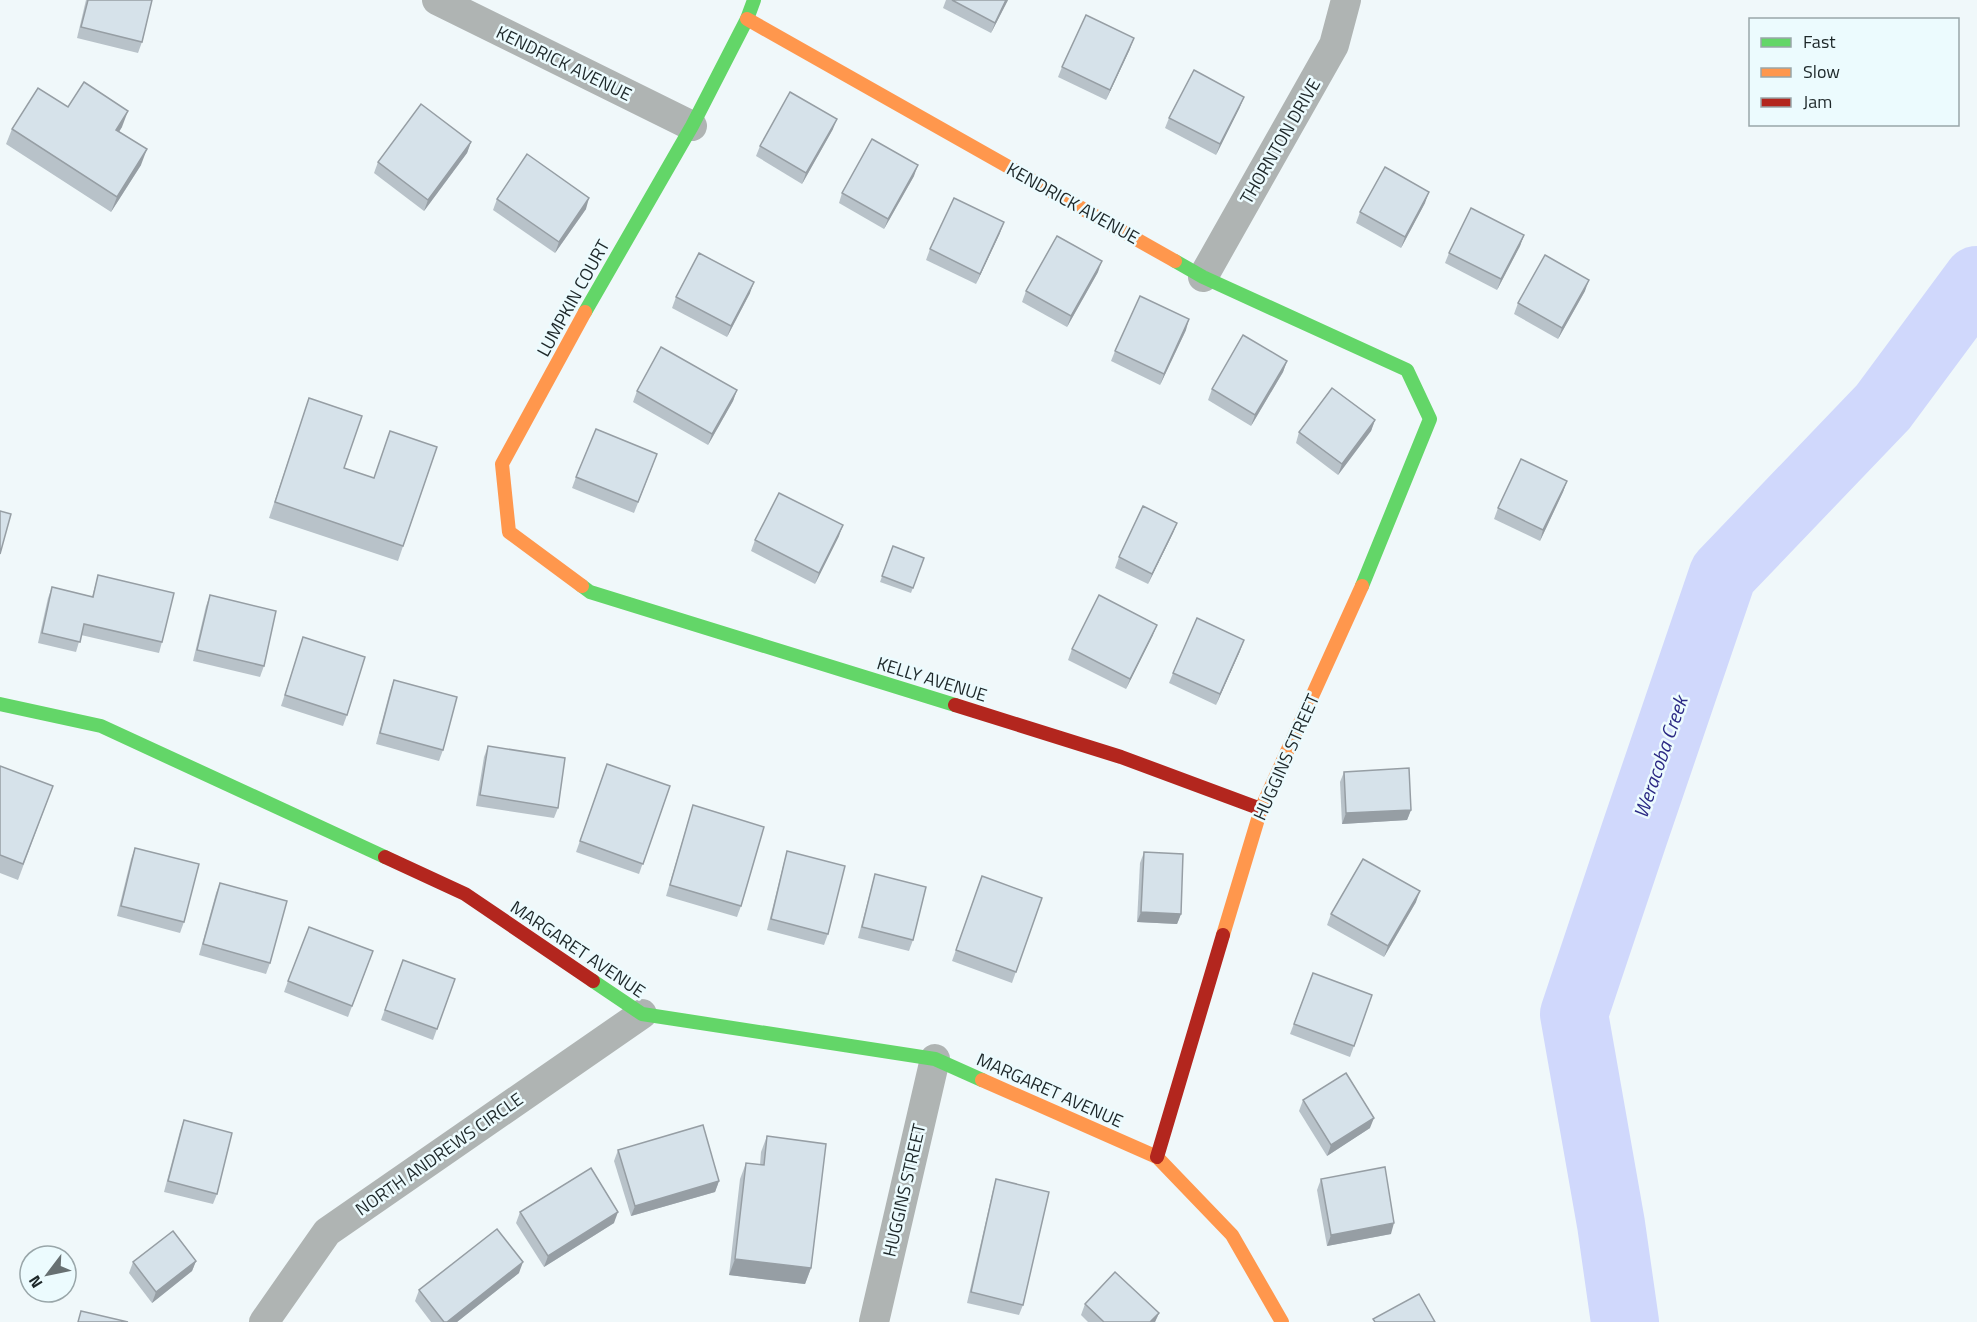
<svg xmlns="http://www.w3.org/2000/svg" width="1977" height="1322" viewBox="0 0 1977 1322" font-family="'Titillium Web',sans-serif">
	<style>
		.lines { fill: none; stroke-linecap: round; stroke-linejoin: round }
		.river { stroke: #d0d8fc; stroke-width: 68 }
		.street { stroke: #afb4b3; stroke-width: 30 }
		.fast { stroke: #63d668; stroke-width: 14 }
		.slow { stroke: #ff974d; stroke-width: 14 }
		.jam { stroke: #b3261e; stroke-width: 14 }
		.wall { fill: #b8c2c9 }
		.shaded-wall { fill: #969ea4 }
		.building { fill: #d6e2ea; stroke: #969ea4; stroke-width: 1.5 }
		.labels { text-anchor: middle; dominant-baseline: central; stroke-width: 5; stroke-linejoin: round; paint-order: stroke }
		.street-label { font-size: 18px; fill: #1d2729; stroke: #ecfbfe }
		.water-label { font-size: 20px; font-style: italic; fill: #2b2984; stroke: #ecfbfe }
	</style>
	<rect width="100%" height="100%" fill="#f0f8fa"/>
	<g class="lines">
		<polyline class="river" points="1625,1322 1611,1224 1574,1014 1634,835 1723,574 1883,407 1977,280"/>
		<g class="street">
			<polyline points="437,0 692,126"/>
			<polyline points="1203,277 1334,45 1346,0"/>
			<polyline points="264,1322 327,1232 642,1014"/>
			<polyline points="874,1322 935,1059"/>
		</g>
		<g class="fast">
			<polyline points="1175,261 1203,277 1407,370 1430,419 1362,586"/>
			<polyline points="585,312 692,126 747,19 754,0"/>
			<polyline points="582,586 590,592 955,705"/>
			<polyline points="0,704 101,726 385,857"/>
			<polyline points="593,981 642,1014 935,1059 982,1080"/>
		</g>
		<g class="slow">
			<polyline points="747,19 1175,261"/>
			<polyline points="582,586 509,532 502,464 585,312"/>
			<polyline points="1223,935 1261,809 1362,586"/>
			<polyline points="982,1080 1157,1157 1232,1235 1282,1322"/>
		</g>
		<g class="jam">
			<polyline points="955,705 1121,757 1261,809"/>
			<polyline points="385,857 465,894 593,981"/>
			<polyline points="1157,1157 1223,935"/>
		</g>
	</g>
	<g class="wall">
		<polygon points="86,0 152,0 142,42 138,53 77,38"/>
		<polygon points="946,0 1008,0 991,33 943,8"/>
		<polygon points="1130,49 1106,100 1058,77 1062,67"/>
		<polygon points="68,107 122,127 119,132 141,165 111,212 6,144 12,129"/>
		<polygon points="1240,107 1216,155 1165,128 1169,118"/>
		<polygon points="833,129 802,184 756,156 760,146"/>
		<polygon points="471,142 467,153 424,211 374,173 378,162"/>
		<polygon points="914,176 884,229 839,203 842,193"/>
		<polygon points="497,199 586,209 555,253 493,210"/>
		<polygon points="1425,203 1401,248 1356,223 1360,212"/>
		<polygon points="1000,233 976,284 926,260 930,249"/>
		<polygon points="1524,235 1520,246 1497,290 1445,263 1449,253"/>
		<polygon points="1098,272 1067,327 1022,302 1026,291"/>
		<polygon points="1585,291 1558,339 1514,314 1518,303"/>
		<polygon points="750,293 727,337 672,308 676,297"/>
		<polygon points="1186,330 1160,385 1111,361 1115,351"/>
		<polygon points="1287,361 1283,372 1251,426 1208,400 1212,389"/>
		<polygon points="737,390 733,401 708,445 633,402 637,391"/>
		<polygon points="309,398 344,468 373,478 437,447 398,561 269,518"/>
		<polygon points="1375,420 1371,431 1338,475 1296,443 1299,432"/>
		<polygon points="653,465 634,513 572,488 576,477"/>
		<polygon points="1567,481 1563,492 1540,541 1494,519 1498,508"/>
		<polygon points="1177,523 1173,533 1148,584 1115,568 1119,557"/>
		<polygon points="839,536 815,584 751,551 755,540"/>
		<polygon points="893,546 924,558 911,593 880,582"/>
		<polygon points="98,575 162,642 159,653 81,635 76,652 38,643 48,598 52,587 92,597"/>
		<polygon points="210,595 264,666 260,677 193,661 206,606"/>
		<polygon points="1153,635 1126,689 1068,660 1072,649"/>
		<polygon points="300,648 347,715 343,726 281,706"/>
		<polygon points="1240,651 1216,705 1169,683 1173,673"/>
		<polygon points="394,680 443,750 439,761 376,744 390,691"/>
		<polygon points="488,746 558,808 554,818 476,806 484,757"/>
		<polygon points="607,764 670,786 639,874 576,852"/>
		<polygon points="0,766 53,786 18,880 0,873"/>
		<polygon points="1344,772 1411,810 1407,820 1342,824 1340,782"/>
		<polygon points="693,805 741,906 737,917 666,896"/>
		<polygon points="135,848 184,922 180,933 117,916 131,859"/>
		<polygon points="787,851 828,934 824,945 767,930 784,862"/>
		<polygon points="1144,852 1181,914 1177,924 1137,922 1140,863"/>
		<polygon points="875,874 913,940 909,951 858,938 872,885"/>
		<polygon points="982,876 1042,898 1012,983 952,961"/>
		<polygon points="220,883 270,963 266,974 199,955 216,893"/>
		<polygon points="1416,902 1384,957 1327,925 1331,914"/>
		<polygon points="373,951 348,1017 284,992 288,981"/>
		<polygon points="403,960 455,979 433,1040 381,1020"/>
		<polygon points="1313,973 1354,1046 1350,1057 1290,1034"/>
		<polygon points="1303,1100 1370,1128 1327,1156 1299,1111"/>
		<polygon points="184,1120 217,1194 213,1204 164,1192 180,1131"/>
		<polygon points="767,1136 811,1268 805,1284 729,1275 740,1179 746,1163 760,1165 761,1152"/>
		<polygon points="618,1150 719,1181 715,1192 631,1216 614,1161"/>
		<polygon points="996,1179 1023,1305 1019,1315 967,1303 993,1190"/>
		<polygon points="1321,1179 1391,1234 1327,1246 1317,1190"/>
		<polygon points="520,1212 614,1223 544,1267 516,1223"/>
		<polygon points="196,1261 192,1271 152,1303 129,1273 133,1262"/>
		<polygon points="519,1273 457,1322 431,1322 415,1301 419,1290"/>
		<polygon points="1085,1304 1159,1313 1155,1322 1088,1322 1081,1315"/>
	</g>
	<g class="shaded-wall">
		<polygon points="1006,0 1008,0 991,33 995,23"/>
		<polygon points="1134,38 1130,49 1106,100 1110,90"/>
		<polygon points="1244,97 1240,107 1216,155 1220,144"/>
		<polygon points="128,111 122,127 110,145 116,130"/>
		<polygon points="837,119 833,129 802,184 806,173"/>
		<polygon points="471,142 467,153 424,211 428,200"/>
		<polygon points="147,149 141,165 111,212 117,197"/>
		<polygon points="918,165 914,176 884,229 888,219"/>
		<polygon points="1429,192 1425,203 1401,248 1405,237"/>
		<polygon points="589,198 586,209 555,253 559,242"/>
		<polygon points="1004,222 1000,233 976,284 980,274"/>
		<polygon points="1524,235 1520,246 1497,290 1501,279"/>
		<polygon points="1102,261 1098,272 1067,327 1071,316"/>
		<polygon points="1589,280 1585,291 1558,339 1562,328"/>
		<polygon points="754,282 750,293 727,337 731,326"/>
		<polygon points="1189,319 1186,330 1160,385 1164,374"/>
		<polygon points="1287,361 1283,372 1251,426 1255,415"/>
		<polygon points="737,390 733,401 708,445 712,434"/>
		<polygon points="1375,420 1371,431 1338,475 1342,464"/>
		<polygon points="1567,481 1563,492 1540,541 1543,530"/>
		<polygon points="1177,523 1173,533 1148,584 1152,574"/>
		<polygon points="843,525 839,536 815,584 819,573"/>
		<polygon points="1157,625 1153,635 1126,689 1130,679"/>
		<polygon points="1244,640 1240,651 1216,705 1220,694"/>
		<polygon points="1411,810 1407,820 1342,824 1346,813"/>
		<polygon points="1420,891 1416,902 1384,957 1388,946"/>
		<polygon points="1141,912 1181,914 1177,924 1137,922"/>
		<polygon points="1374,1118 1370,1128 1327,1156 1331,1145"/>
		<polygon points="719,1181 715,1192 631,1216 635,1206"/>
		<polygon points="618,1212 614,1223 544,1267 548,1256"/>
		<polygon points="1394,1223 1391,1234 1327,1246 1331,1235"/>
		<polygon points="735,1259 811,1268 805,1284 729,1275"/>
		<polygon points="196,1261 192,1271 152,1303 156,1292"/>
		<polygon points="523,1262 519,1273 457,1322 447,1322"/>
		<polygon points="1159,1313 1155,1322 1150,1322"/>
	</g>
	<g class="building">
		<polygon points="88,0 152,0 142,42 81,27"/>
		<polygon points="952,0 1006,0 995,23"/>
		<polygon points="1086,15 1134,38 1110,90 1062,67"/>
		<polygon points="1194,70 1244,97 1220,144 1169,118"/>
		<polygon points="84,82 128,111 116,130 147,149 117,197 12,129 38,88 68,107"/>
		<polygon points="790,92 837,119 806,173 760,146"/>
		<polygon points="421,104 471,142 428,200 378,162"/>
		<polygon points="872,139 918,165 888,219 842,193"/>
		<polygon points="527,154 589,198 559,242 497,199"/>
		<polygon points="1385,167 1429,192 1405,237 1360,212"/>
		<polygon points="954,198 1004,222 980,274 930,249"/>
		<polygon points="1471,208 1524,235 1501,279 1449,253"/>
		<polygon points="1057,236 1102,261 1071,316 1026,291"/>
		<polygon points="699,253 754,282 731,326 676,297"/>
		<polygon points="1545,255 1589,280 1562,328 1518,303"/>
		<polygon points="1140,296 1189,319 1164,374 1115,351"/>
		<polygon points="1243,335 1287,361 1255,415 1212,389"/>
		<polygon points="661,347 737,390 712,434 637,391"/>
		<polygon points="1332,388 1375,420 1342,464 1299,432"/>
		<polygon points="309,398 362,416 344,468 374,478 390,431 437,447 403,546 275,502"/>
		<polygon points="596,429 657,454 638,502 576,477"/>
		<polygon points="1521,459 1567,481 1543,530 1498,508"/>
		<polygon points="779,493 843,525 819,573 755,540"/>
		<polygon points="1143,506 1177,523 1152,574 1119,557"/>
		<polygon points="0,511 11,514 0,554"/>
		<polygon points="893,546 924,558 913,588 882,576"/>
		<polygon points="98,575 174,593 162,642 84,624 80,642 42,633 52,587 93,597"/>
		<polygon points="210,595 276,611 264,666 197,650"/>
		<polygon points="1099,595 1157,625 1130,679 1072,649"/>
		<polygon points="1197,618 1244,640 1220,694 1173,673"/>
		<polygon points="303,637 365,657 347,715 285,695"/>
		<polygon points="394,680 457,697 443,750 380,733"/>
		<polygon points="488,746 565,758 558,808 480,795"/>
		<polygon points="607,764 670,786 643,864 580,841"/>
		<polygon points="0,766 53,786 23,864 0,855"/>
		<polygon points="1409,768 1411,810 1346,813 1344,772"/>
		<polygon points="693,805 764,827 741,906 670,885"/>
		<polygon points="135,848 199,864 184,922 121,906"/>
		<polygon points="787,851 845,866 828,934 771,919"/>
		<polygon points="1144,852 1183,854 1181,914 1141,912"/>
		<polygon points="1363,859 1420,891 1388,946 1331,914"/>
		<polygon points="875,874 926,887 913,940 862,927"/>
		<polygon points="982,876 1042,898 1016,972 956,950"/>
		<polygon points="220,883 287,901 270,963 203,944"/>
		<polygon points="309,927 373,951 352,1006 288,981"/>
		<polygon points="403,960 455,979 437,1029 385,1010"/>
		<polygon points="1313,973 1372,995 1354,1046 1294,1024"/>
		<polygon points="1346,1073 1374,1118 1331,1145 1303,1100"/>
		<polygon points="184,1120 232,1133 217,1194 168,1181"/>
		<polygon points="703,1125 719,1181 635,1206 618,1150"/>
		<polygon points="767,1136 826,1144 811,1268 735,1259 746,1163 764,1165"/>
		<polygon points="1385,1167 1394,1223 1331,1235 1321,1179"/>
		<polygon points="591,1168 618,1212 548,1256 520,1212"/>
		<polygon points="996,1179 1049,1192 1023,1305 971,1292"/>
		<polygon points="497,1229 523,1262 447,1322 444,1322 419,1290"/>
		<polygon points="173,1231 196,1261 156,1292 133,1262"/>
		<polygon points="1115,1272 1159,1313 1150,1322 1104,1322 1085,1304"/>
		<polygon points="1419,1294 1435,1322 1375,1322 1373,1319"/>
		<polygon points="81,1311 128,1322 78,1322"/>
	</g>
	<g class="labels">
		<g class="street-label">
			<text transform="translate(564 63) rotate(26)">KENDRICK AVENUE</text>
			<text transform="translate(1280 141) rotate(-60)">THORNTON DRIVE</text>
			<text transform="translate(1073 203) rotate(29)">KENDRICK AVENUE</text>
			<text transform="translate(573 298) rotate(-61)">LUMPKIN COURT</text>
			<text transform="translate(932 679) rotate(17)">KELLY AVENUE</text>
			<text transform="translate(1286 757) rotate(-66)">HUGGINS STREET</text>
			<text transform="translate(578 949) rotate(34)">MARGARET AVENUE</text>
			<text transform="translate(1050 1090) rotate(24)">MARGARET AVENUE</text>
			<text transform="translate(439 1154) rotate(-35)">NORTH ANDREWS CIRCLE</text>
			<text transform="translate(904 1190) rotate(-77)">HUGGINS STREET</text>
		</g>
		<g class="water-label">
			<text transform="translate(1660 757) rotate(-71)">Weracoba Creek</text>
		</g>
	</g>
	<rect x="1749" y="18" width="210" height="108" fill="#ecfbfe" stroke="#99a6a9" stroke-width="1.5"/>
	<rect x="1761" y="38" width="30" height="9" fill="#63d668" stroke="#99a6a9" stroke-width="1.5"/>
	<text x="1803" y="48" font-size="18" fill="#1d2729">Fast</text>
	<rect x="1761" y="68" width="30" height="9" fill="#ff974d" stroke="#99a6a9" stroke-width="1.5"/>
	<text x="1803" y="78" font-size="18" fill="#1d2729">Slow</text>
	<rect x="1761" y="98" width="30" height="9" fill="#b3261e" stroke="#99a6a9" stroke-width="1.5"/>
	<text x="1803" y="108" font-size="18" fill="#1d2729">Jam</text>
	<g transform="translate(48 1274) rotate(238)"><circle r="28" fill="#ecfbfe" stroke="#99a6a9" stroke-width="1.5"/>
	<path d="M0-4.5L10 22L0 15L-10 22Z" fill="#677072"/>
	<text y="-9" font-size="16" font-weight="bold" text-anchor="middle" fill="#1d2729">N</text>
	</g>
</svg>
